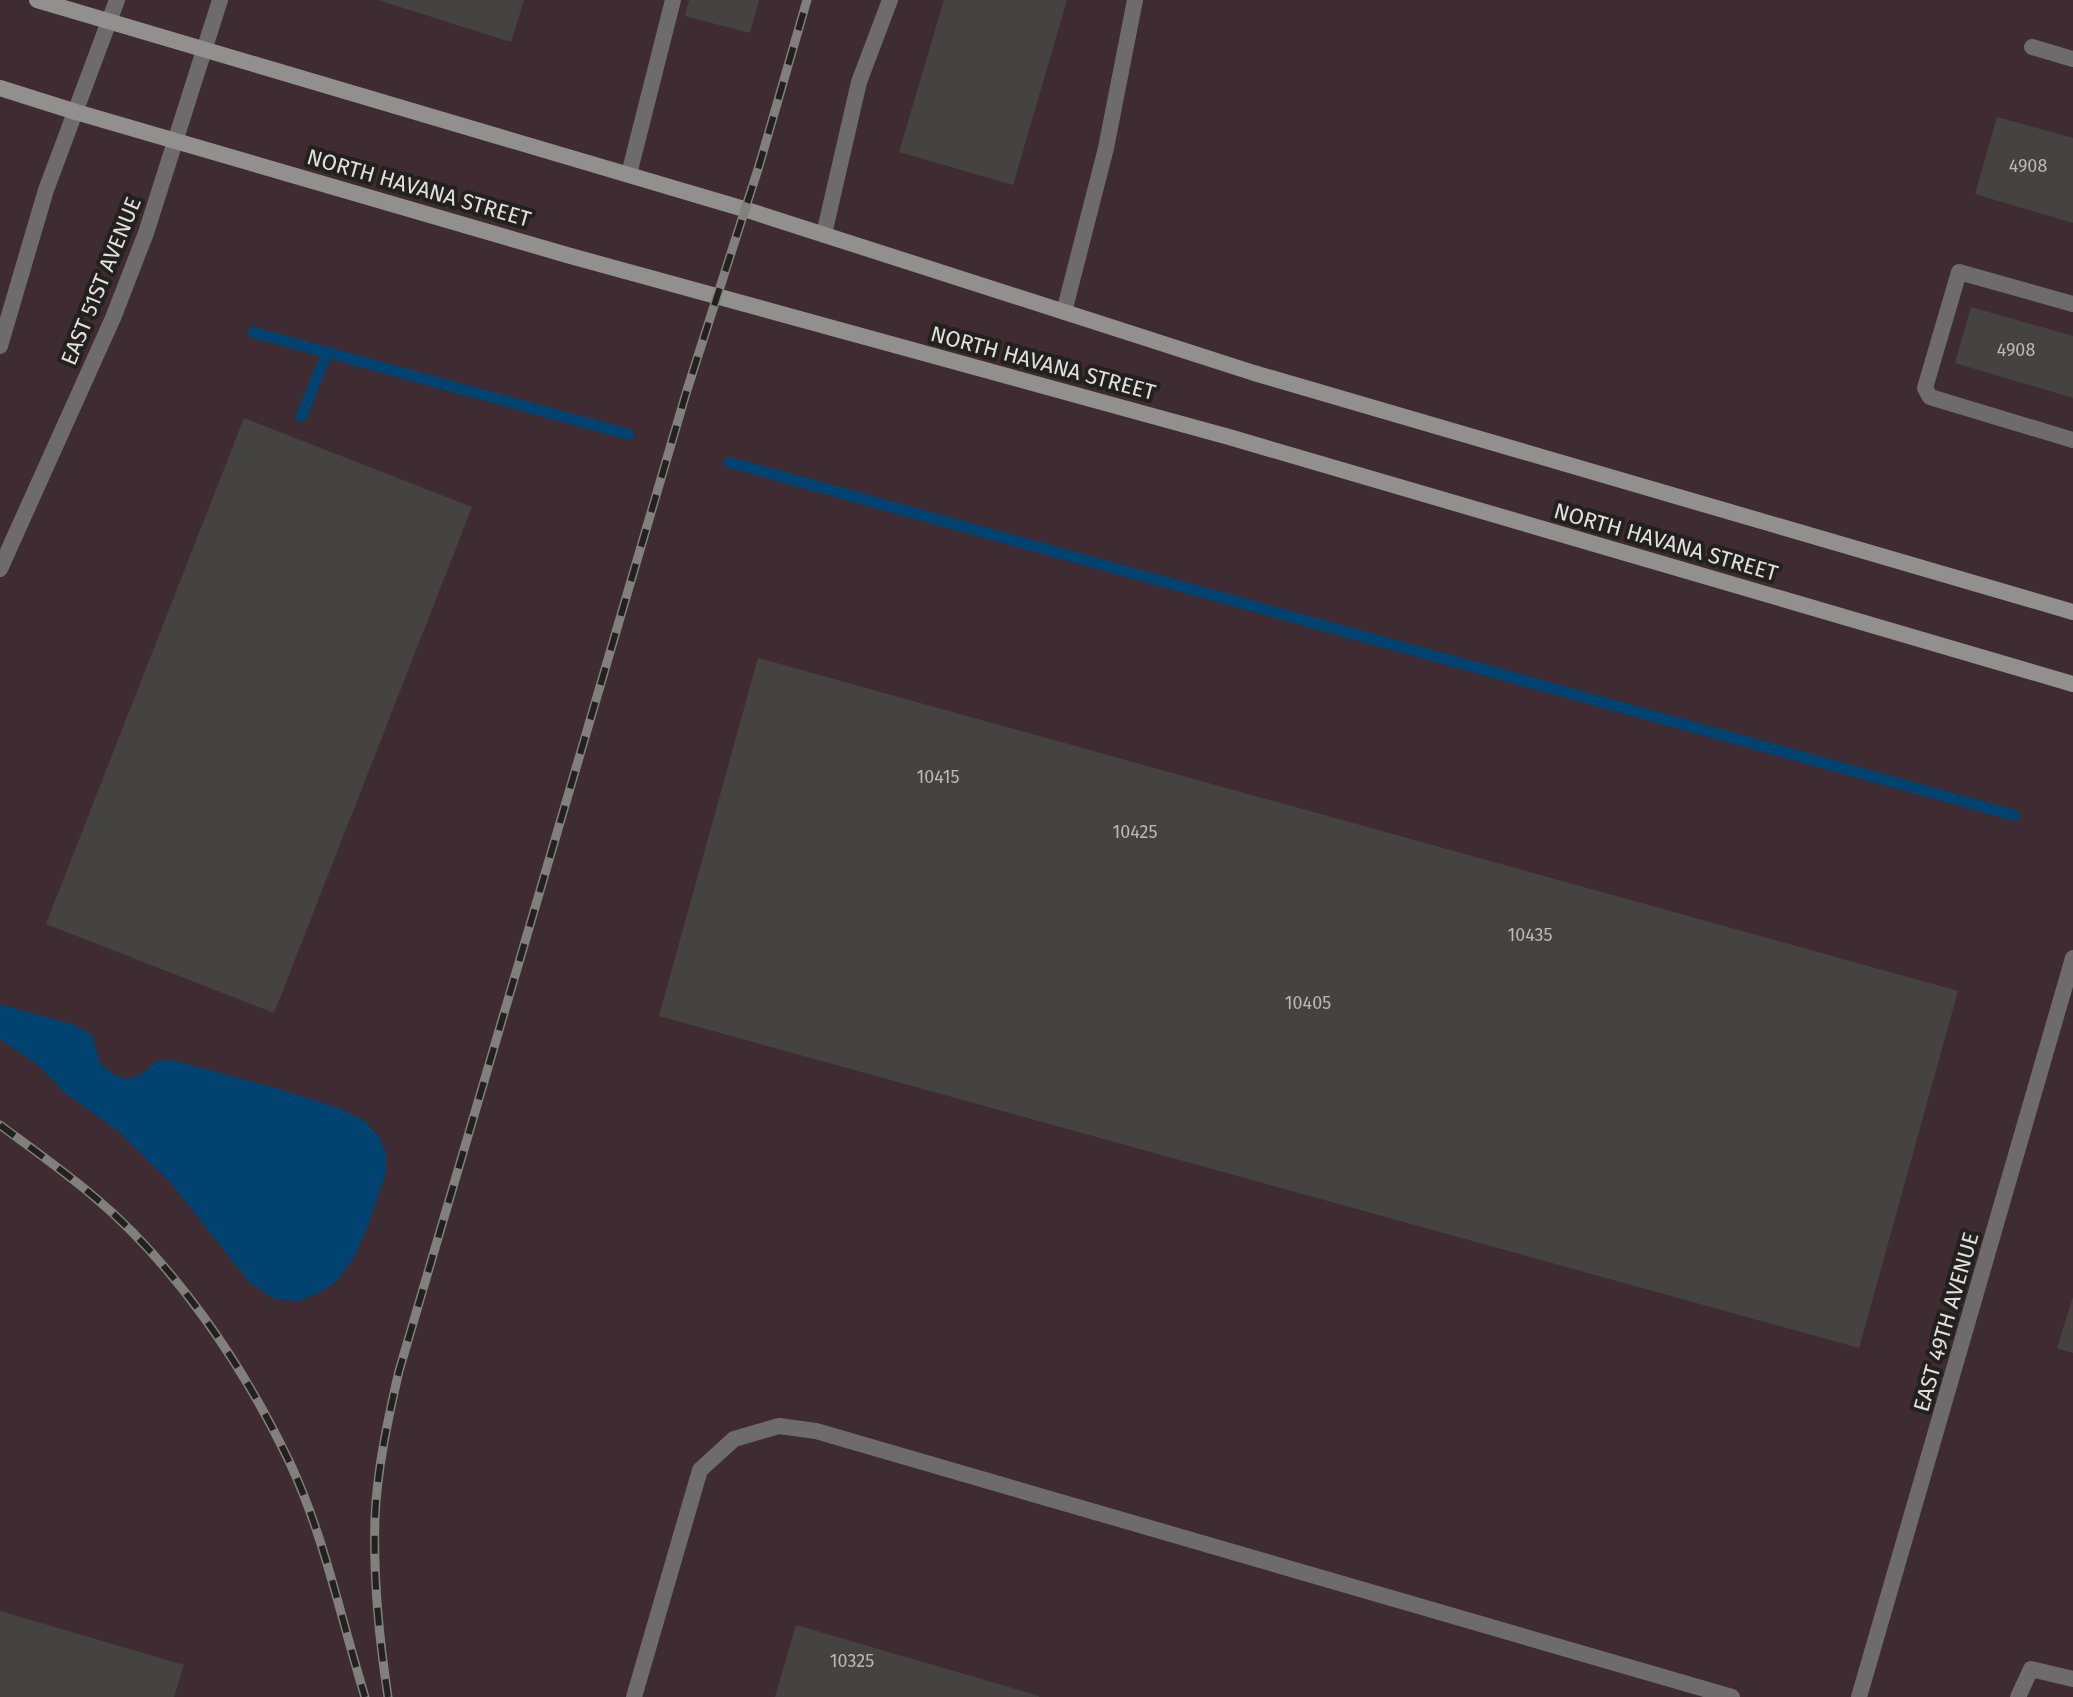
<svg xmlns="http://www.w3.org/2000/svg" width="2073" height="1697" viewBox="0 0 2073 1697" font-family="'Fira Sans',sans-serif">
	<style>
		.industrial { fill: #3f2c33 }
		.water { fill: #014370 }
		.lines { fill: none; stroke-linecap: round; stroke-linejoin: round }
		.stream { stroke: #014370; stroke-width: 11 }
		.building { fill: #454341 }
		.lane { stroke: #6d6b6b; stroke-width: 16 }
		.street { stroke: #6d6b6b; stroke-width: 16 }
		.secondary { stroke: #928f8f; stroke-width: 16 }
		.rail-casing { stroke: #81807e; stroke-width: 9 }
		.rail { stroke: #22211f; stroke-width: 6; stroke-dasharray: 18; stroke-linecap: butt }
		.labels { text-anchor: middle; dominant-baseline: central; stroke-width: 8; stroke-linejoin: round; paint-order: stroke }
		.number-label { font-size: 18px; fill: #bab9b8 }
		.street-label { font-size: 22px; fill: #e1e0df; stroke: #22211f }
	</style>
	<rect width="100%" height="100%" fill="#2c2b28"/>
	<rect class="industrial" x="0" y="0" width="2073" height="1697"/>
	<polygon class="water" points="0,1004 75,1025 92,1035 99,1062 113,1074 127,1079 142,1073 155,1061 173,1060 280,1089 342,1109 365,1121 379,1137 386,1154 386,1171 366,1229 353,1258 336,1281 316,1294 296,1301 273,1298 249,1282 170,1182 118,1131 64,1092 38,1065 0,1039"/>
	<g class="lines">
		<g class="stream">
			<polyline points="253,332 628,434"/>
			<polyline points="301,416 327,351"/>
			<polyline points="729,462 2014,815"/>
		</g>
	</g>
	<g class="building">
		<polygon points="378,0 524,0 511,42"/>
		<polygon points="689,0 759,0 750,33 685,16"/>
		<polygon points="944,0 1067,0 1013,185 899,152"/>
		<polygon points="1997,117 2073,138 2073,223 1975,194"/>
		<polygon points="1971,307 2073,336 2073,398 1955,363"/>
		<polygon points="244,418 472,507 274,1013 46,924"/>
		<polygon points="758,658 1958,991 1859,1348 659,1016"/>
		<polygon points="2073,1297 2073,1353 2057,1348"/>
		<polygon points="0,1611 184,1665 174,1697 0,1697"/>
		<polygon points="796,1625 1039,1696 1039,1697 775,1697"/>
	</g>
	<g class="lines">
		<g class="lane">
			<polyline points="2032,47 2073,59"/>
			<polyline points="629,174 673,0"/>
			<polyline points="824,234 859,82 890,0"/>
			<polyline points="2073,304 1959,272 1925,388 1930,397 2073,440"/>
			<polyline points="1064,312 1106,148 1135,0"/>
			<polyline points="634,1697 700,1470 734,1439 779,1426 816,1431 1732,1697"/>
			<polyline points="2018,1697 2031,1669 2073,1679"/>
		</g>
		<g class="street">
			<polyline points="0,346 46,190 117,0"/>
			<polyline points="0,569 113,318 146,233 220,0"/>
			<polyline points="1859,1697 2073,958"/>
		</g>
		<g class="secondary">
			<polyline points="37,0 744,209 1254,373 2073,612"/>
			<polyline points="0,88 76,112 567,255 1229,437 2073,684"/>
		</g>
		<defs>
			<g id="rail">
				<path d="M 0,1125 C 31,1148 62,1170 92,1195 C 174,1263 243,1365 289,1461 C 324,1535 341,1619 365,1697"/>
				<path d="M 388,1697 C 379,1638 373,1578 375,1518 C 377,1469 388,1419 399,1371 L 687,390 L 759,166 L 807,0"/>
			</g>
		</defs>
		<use href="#rail" class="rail-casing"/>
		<use href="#rail" class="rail"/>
	</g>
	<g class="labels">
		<g class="number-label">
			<text x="2028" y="166">4908</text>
			<text x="2016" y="350">4908</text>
			<text x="938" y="777">10415</text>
			<text x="1135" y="832">10425</text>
			<text x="1530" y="935">10435</text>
			<text x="1308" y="1003">10405</text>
			<text x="852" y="1661">10325</text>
		</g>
		<g class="street-label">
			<text transform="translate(419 188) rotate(16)">NORTH HAVANA STREET</text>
			<text transform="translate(101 281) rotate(-68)">EAST 51ST AVENUE</text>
			<text transform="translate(1043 363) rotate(15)">NORTH HAVANA STREET</text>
			<text transform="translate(1666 542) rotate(16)">NORTH HAVANA STREET</text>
			<text transform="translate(1946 1322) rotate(-74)">EAST 49TH AVENUE</text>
		</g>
	</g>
</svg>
